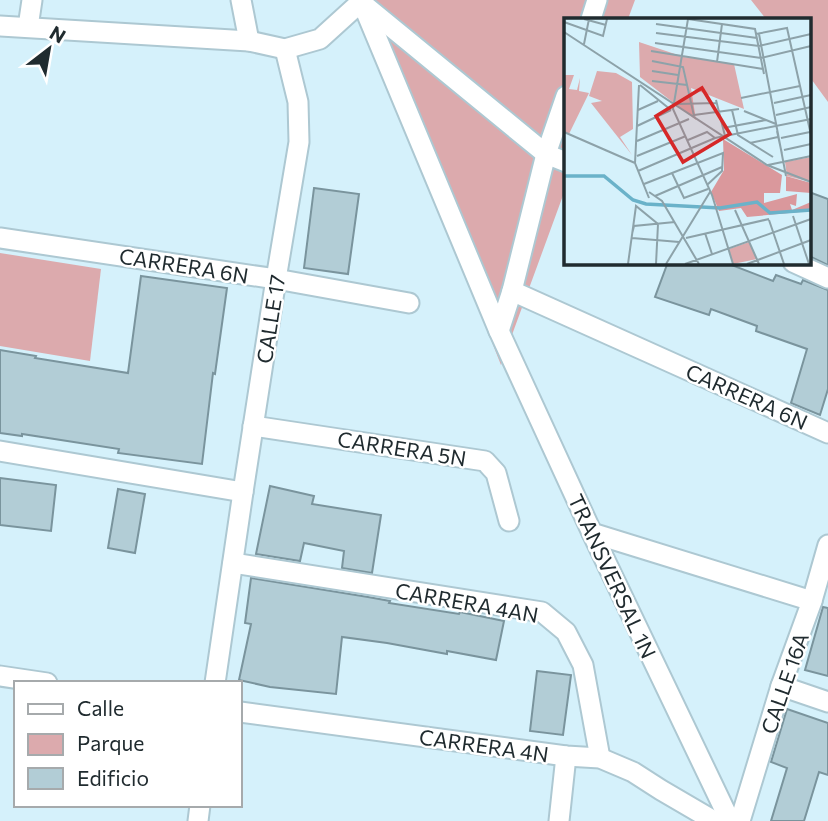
<svg xmlns="http://www.w3.org/2000/svg" width="828" height="821" viewBox="0 0 828 821" font-family="Commissioner,sans-serif">
	<style>
		.green { fill: #dcaaad }
		.building { fill: #b2cdd6; stroke: #7a949d; stroke-width: 2 }
		.lines { fill: none; stroke-linecap: round; stroke-linejoin: round }
		.minor-casing { stroke: #adc8d2; stroke-width: 23 }
		.minor { stroke: #fff; stroke-width: 19 }
		.labels { text-anchor: middle; dominant-baseline: central; stroke-width: 5; stroke-linejoin: round; paint-order: stroke }
		.street-label { font-size: 21px; fill: #202b2f; stroke: #fff }
		.inset-river { fill: none; stroke: #6ab2c9; stroke-width: 3.5 }
		.inset-road { fill: none; stroke: #8da2a9; stroke-width: 2 }
		.view { fill: #d62828; fill-opacity: 0.15; stroke: #d62828; stroke-width: 3.5 }
		.inset-edge { fill: none; stroke: #202b2f; stroke-width: 3.5 }
	</style>
	<rect width="100%" height="100%" fill="#d5f1fb"/>
	<g class="green">
		<polygon points="357,0 635,0 628,19 566,19 565,190 501,365"/>
		<polygon points="751,0 828,0 828,102 809,76 809,19 766,19"/>
		<polygon points="0,253 101,269 90,361 0,346"/>
	</g>
	<g class="building">
		<polygon points="314,188 359,194 348,274 304,268"/>
		<polygon points="809,192 828,199 828,265 809,256"/>
		<polygon points="668,262 724,262 773,281 776,275 801,284 803,280 828,290 828,389 820,415 791,403 807,349 756,331 757,326 711,309 709,315 655,297"/>
		<polygon points="141,276 227,288 215,374 213,373 202,464 118,453 119,449 22,434 22,436 0,433 0,350 36,356 35,358 128,373"/>
		<polygon points="0,478 56,485 51,531 0,525"/>
		<polygon points="270,486 314,496 312,504 381,515 372,573 342,568 344,551 304,543 300,561 256,554"/>
		<polygon points="118,489 145,494 135,553 108,548"/>
		<polygon points="251,578 368,597 390,601 389,603 459,614 460,612 504,621 496,660 447,651 447,654 387,643 342,637 336,694 270,687 239,680 251,624 245,623"/>
		<polygon points="823,607 828,608 828,676 805,670"/>
		<polygon points="537,671 571,675 563,735 530,731"/>
		<polygon points="787,709 828,723 828,775 819,772 804,821 771,821 787,768 771,762"/>
	</g>
	<g class="lines">
		<defs>
			<g id="minor">
				<polyline points="241,0 249,41"/>
				<polyline points="361,0 499,331 592,533 730,821"/>
				<polyline points="363,4 546,154 566,162"/>
				<polyline points="591,19 597,0"/>
				<polyline points="0,26 249,41 285,49 320,39 363,0"/>
				<polyline points="28,27 32,0"/>
				<polyline points="0,238 276,279 409,303"/>
				<polyline points="793,262 828,278"/>
				<polyline points="512,291 828,433"/>
				<polyline points="499,331 512,291 546,154 566,96"/>
				<polyline points="253,426 485,461 496,473 509,521"/>
				<polyline points="0,451 243,492"/>
				<polyline points="592,533 812,601"/>
				<polyline points="233,563 542,612 566,632 583,665 600,758"/>
				<polyline points="0,676 47,683"/>
				<polyline points="215,683 243,492 276,279 299,142 298,102 285,49"/>
				<polyline points="781,686 828,702"/>
				<polyline points="240,712 566,756 600,758 633,772 661,790 714,821"/>
				<polyline points="198,821 200,805"/>
				<polyline points="559,821 566,756"/>
				<polyline points="740,821 781,686 812,601 828,545"/>
			</g>
		</defs>
		<use href="#minor" class="minor-casing"/>
		<use href="#minor" class="minor"/>
	</g>
	<g class="labels">
		<g class="street-label">
			<text transform="translate(184 265) rotate(9)">CARRERA 6N</text>
			<text transform="translate(270 319) rotate(-81)">CALLE 17</text>
			<text transform="translate(747 396) rotate(24)">CARRERA 6N</text>
			<text transform="translate(402 448) rotate(9)">CARRERA 5N</text>
			<text transform="translate(613 576) rotate(65)">TRANSVERSAL 1N</text>
			<text transform="translate(467 602) rotate(10)">CARRERA 4AN</text>
			<text transform="translate(784 683) rotate(-71)">CALLE 16A</text>
			<text transform="translate(484 745) rotate(8)">CARRERA 4N</text>
		</g>
	</g>
	<g transform="translate(564 18)">
		<rect width="247" height="247" fill="#d5f1fb"/>
		<path d="M 75,24 L 120,39 L 170,46 L 180,91 L 127,70 L 132,102 L 76,59 ZM 33,53 L 52,55 L 68,64 L 69,111 L 56,119 L 68,137 L 27,85 L 38,83 L 25,78 ZM 0,57 L 10,57 L 5,71 L 13,72 L 16,60 L 15,73 L 25,75 L 5,116 L 0,113 ZM 247,139 L 247,164 L 223,158 L 221,144 ZM 185,224 L 193,241 L 169,246 L 165,231 Z" fill="#dcaaad"/>
		<path d="M 159,121 L 218,157 L 216,175 L 200,175 L 200,185 L 233,176 L 232,188 L 226,186 L 228,192 L 247,184 L 247,193 L 183,199 L 177,190 L 155,193 L 147,174 L 160,152 ZM 222,158 L 247,165 L 247,175 L 222,173 Z" fill="#da989c"/>
		<path class="inset-river" d="M 0,158 L 40,158 L 69,182 L 82,186 L 156,190 L 193,184 L 206,195 L 247,192"/>
		<path class="inset-road" d="M 20,1 L 42,7M 124,1 L 109,91 L 148,177 L 169,246M 124,1 L 191,11 L 200,56M 0,4 L 39,18 L 43,1M 92,6 L 193,20M 0,14 L 203,147 L 247,164M 92,15 L 195,28 L 247,16M 192,16 L 223,10 L 247,117M 195,16 L 222,158M 91,25 L 197,40 L 247,28M 20,26 L 25,1M 87,33 L 199,51M 88,43 L 119,49 L 130,98M 153,44 L 158,6M 88,53 L 114,57M 88,63 L 123,67M 75,67 L 71,145 L 85,180M 76,67 L 107,92M 177,80 L 236,68M 152,82 L 161,118M 210,85 L 247,77M 113,86 L 153,85M 74,92 L 94,83M 168,92 L 174,117 L 209,139M 180,93 L 212,106M 130,97 L 175,91M 212,97 L 247,89M 73,108 L 107,92M 159,110 L 202,102M 213,113 L 218,136M 0,114 L 71,145M 217,120 L 246,114M 124,122 L 143,114 L 151,120M 73,123 L 125,101M 186,125 L 214,119M 220,132 L 247,126M 73,138 L 122,118M 204,147 L 247,138M 74,153 L 151,120 L 247,101M 108,155 L 120,180 L 144,171M 80,166 L 159,135 L 158,153 L 143,167M 85,174 L 98,183 L 135,246M 91,178 L 158,149M 171,192 L 195,246M 229,198 L 245,246M 205,202 L 220,246M 141,215 L 148,236M 68,216 L 70,208 L 111,204M 68,220 L 115,224M 122,220 L 205,201M 64,246 L 72,188 L 94,206 L 92,246M 102,246 L 146,174M 121,246 L 247,201M 183,246 L 247,222"/>
		<path class="view" d="M 138,70 L 166,116 L 119,144 L 92,98 Z"/>
		<rect width="247" height="247" class="inset-edge"/>
	</g>
	<rect x="14" y="681" width="228" height="126" fill="#ffffff" stroke="#a6aaac" stroke-width="2"/>
	<rect x="28" y="704" width="35" height="10" fill="#ffffff" stroke="#a6aaac" stroke-width="2"/>
	<text x="77" y="716" font-size="21" fill="#202b2f">Calle</text>
	<rect x="28" y="734" width="35" height="21" fill="#dcaaad" stroke="#a6aaac" stroke-width="2"/>
	<text x="77" y="751" font-size="21" fill="#202b2f">Parque</text>
	<rect x="28" y="768" width="35" height="21" fill="#b2cdd6" stroke="#a6aaac" stroke-width="2"/>
	<text x="77" y="786" font-size="21" fill="#202b2f">Edificio</text>
	<g transform="translate(49 49) rotate(31)" stroke="#ffffff" stroke-width="5" paint-order="stroke">
	<path d="M0-5L12 26L0 18L-12 26Z" fill="#202b2f"/>
	<text y="-10" font-size="19" font-weight="bold" text-anchor="middle" fill="#202b2f">N</text>
	</g>
</svg>
